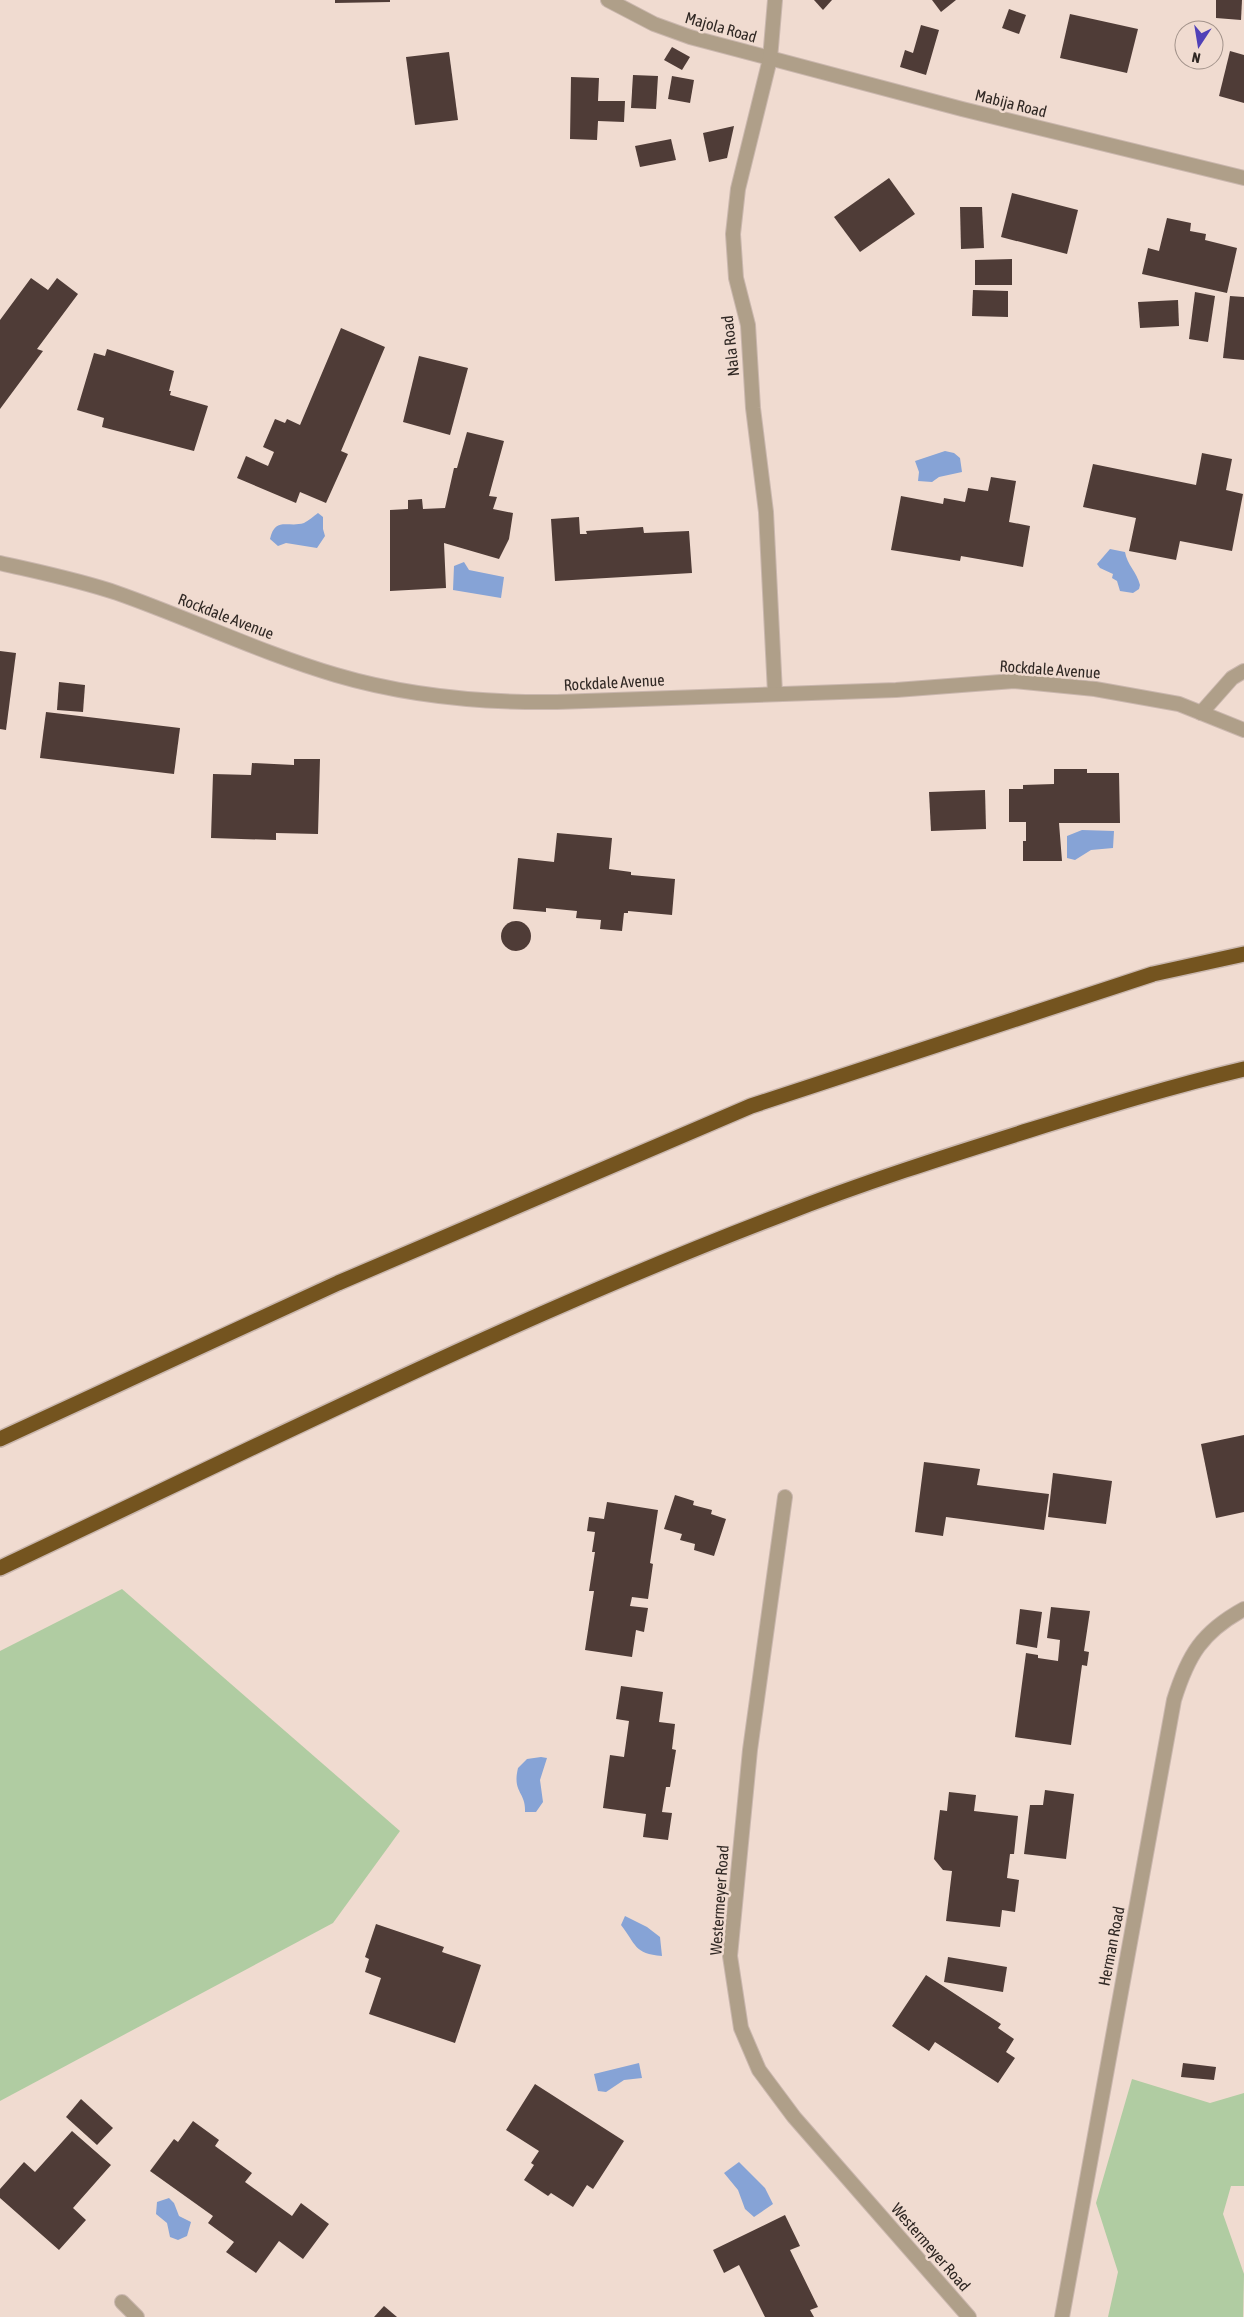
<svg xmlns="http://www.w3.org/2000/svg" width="1244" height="2317" viewBox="0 0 1244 2317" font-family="'Asap Condensed',sans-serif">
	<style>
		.green { fill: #b0cca2 }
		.water { fill: #86a3d6 }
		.building { fill: #4f3c37 }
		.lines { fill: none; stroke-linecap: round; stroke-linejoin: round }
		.service-casing { stroke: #cab7ae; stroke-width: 16 }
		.minor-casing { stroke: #cab7ae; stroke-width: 16 }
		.tertiary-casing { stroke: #cab7ae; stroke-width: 16 }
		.motorway-casing { stroke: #cab7ae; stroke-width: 18 }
		.service { stroke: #af9f89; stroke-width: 14 }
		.minor { stroke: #af9f89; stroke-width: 14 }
		.tertiary { stroke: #af9f89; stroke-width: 14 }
		.motorway { stroke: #74541f; stroke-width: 15 }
		.labels { text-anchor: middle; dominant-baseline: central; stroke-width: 5; stroke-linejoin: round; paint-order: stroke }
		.street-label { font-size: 16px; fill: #302824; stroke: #f0dbd0 }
	</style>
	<rect width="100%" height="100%" fill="#f0dbd0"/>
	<g class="green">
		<polygon points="122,1589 400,1831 333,1923 0,2101 0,1651"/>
		<polygon points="1132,2079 1210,2103 1244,2093 1244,2186 1231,2186 1223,2214 1244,2274 1243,2317 1108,2317 1118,2272 1096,2203"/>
	</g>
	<g class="water">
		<polygon points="945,451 954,453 960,458 962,472 939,477 932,482 918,481 919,472 915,461"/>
		<path d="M 318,513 L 323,517 L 323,529 L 325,536 L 317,548 L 286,543 L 278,546 L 270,539 C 275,516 288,528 304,523 C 308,521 314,516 318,513 Z"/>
		<path d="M 1110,549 L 1125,552 C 1127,565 1137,572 1140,585 L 1139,589 L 1133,593 L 1120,591 L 1117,581 L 1112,578 L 1113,574 L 1100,568 L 1097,564 Z"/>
		<polygon points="464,562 469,570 504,577 501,598 453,590 454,566"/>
		<polygon points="1082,830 1114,831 1113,848 1091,850 1075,860 1067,858 1067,836"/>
		<path d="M 541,1757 L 547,1758 L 540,1780 L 543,1802 L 536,1812 L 525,1812 C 526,1792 512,1793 518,1768 L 527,1759 Z"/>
		<path d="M 625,1916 L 647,1927 L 660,1937 L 662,1956 C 634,1954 636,1944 621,1925 Z"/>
		<polygon points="639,2063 642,2078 624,2080 606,2092 598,2091 594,2074"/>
		<polygon points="739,2162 765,2188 773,2204 754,2217 745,2209 738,2190 724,2173"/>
		<polygon points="169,2198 174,2203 179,2216 191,2222 187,2236 178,2240 170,2237 167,2223 156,2214 157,2202"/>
	</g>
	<g class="building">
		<polygon points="335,0 390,0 390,2 335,3"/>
		<polygon points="814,0 832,0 823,10"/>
		<polygon points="932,0 956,0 941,12"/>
		<polygon points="1216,0 1242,0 1241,20 1216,18"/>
		<polygon points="1009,9 1026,15 1019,34 1002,28"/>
		<polygon points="1070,14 1138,29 1127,73 1060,58"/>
		<polygon points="921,25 939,30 926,75 900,67 905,50 913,53"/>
		<polygon points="672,47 690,57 682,70 664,60"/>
		<polygon points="1230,51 1244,55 1244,103 1219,96"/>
		<polygon points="449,52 458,120 415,125 406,57"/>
		<polygon points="633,75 658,76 656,109 631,108"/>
		<polygon points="672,76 694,80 690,103 668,99"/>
		<polygon points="571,77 599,78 598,101 625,101 624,122 598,121 597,140 570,139"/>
		<polygon points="734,126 727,158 709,162 703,133"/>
		<polygon points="671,139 676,160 640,167 635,146"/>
		<polygon points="889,178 915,214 860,252 834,217"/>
		<polygon points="1012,193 1078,210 1067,254 1001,237"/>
		<polygon points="960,207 982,207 984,248 961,249"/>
		<polygon points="1167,218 1191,223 1190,231 1206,234 1205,240 1237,248 1227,293 1142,274 1148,248 1159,251"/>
		<polygon points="1012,259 1012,285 975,285 975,260"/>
		<polygon points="31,278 48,290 57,278 78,294 37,349 43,351 0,409 0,320"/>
		<polygon points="973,290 1008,291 1008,317 972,316"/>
		<polygon points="1195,292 1215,296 1208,342 1189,339"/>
		<polygon points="1230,296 1244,297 1244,360 1223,358"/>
		<polygon points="1178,300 1179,326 1140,328 1138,302"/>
		<polygon points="341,328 385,347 341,451 348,454 326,503 300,492 296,503 237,478 246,456 268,466 274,452 263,447 275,419 285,423 287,419 300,425"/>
		<polygon points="107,349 174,371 169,391 171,391 170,395 208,406 194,451 102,427 104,418 77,410 94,353 105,356"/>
		<polygon points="419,356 468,368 450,435 403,422"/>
		<polygon points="467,432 504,441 489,496 497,497 493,509 513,513 509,539 499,559 444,543 446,588 390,591 390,510 408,509 408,500 422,499 423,509 445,508 454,468 457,468"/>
		<polygon points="1202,453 1232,459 1226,490 1243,494 1232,551 1180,541 1176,560 1129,551 1136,518 1083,507 1093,464 1196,485"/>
		<polygon points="991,477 1016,481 1009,522 1030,526 1023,567 961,556 960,561 891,550 901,496 943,504 944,498 965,502 968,488 988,491"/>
		<polygon points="579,517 580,534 587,534 586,531 643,527 644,533 689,531 692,573 555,581 551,519"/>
		<polygon points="0,651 16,653 6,730 0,729"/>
		<polygon points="59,682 85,685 83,712 57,710"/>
		<polygon points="46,712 180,728 174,774 40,758"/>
		<polygon points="294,759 320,759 318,834 276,833 276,840 211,838 213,774 251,775 252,763 294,765"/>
		<polygon points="1054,769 1087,769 1087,773 1119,773 1120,823 1059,823 1062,861 1023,861 1023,841 1026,841 1026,822 1009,822 1009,789 1023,789 1023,785 1054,784"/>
		<polygon points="985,790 986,829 931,831 929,792"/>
		<polygon points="557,833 612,838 609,869 631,872 631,875 675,879 672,915 628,911 628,913 624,913 622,931 600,929 601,920 576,918 577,911 546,908 546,912 513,909 518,858 554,862"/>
		<circle cx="516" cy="936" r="15"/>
		<polygon points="1244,1435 1244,1512 1216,1518 1201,1444"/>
		<polygon points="924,1462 980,1469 977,1485 1049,1494 1044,1530 946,1517 943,1536 915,1532"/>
		<polygon points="1053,1473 1112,1481 1106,1524 1048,1517"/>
		<polygon points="675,1495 694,1501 693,1505 712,1510 711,1514 726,1519 714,1556 694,1550 695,1544 680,1540 682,1534 664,1529"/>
		<polygon points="607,1502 658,1510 650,1563 653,1564 648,1599 632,1597 630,1606 648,1608 644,1632 636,1630 632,1657 585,1650 594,1591 589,1591 595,1552 592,1552 595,1532 587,1531 589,1517 604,1519"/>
		<polygon points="1051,1607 1090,1611 1084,1651 1089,1652 1087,1666 1082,1665 1071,1745 1015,1737 1026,1653 1038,1655 1038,1658 1058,1661 1060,1640 1047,1638"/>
		<polygon points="1020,1609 1042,1612 1037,1648 1016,1644"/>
		<polygon points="621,1686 663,1692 659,1722 675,1724 672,1749 676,1750 670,1787 666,1787 662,1812 672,1813 668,1840 643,1837 646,1814 603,1808 610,1755 624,1757 629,1721 616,1719"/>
		<polygon points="1045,1790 1074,1794 1066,1859 1024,1854 1030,1805 1043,1805"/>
		<polygon points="949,1792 976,1795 974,1811 1018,1816 1014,1854 1010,1854 1007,1878 1019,1880 1015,1912 1002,1910 1000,1927 946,1921 952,1871 943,1870 934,1859 940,1810 947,1811"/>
		<polygon points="376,1924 444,1947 442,1952 481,1965 455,2043 369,2014 381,1978 365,1972 369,1959 365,1957"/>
		<polygon points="948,1957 1007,1967 1003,1992 944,1982"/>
		<polygon points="926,1975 1001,2024 998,2028 1014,2039 1006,2052 1015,2058 998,2083 935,2042 929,2051 892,2026"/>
		<polygon points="1183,2063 1216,2067 1214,2080 1181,2077"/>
		<polygon points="535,2084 624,2141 593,2189 587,2185 573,2207 551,2193 548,2196 524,2180 534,2165 531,2163 539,2151 506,2130"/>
		<polygon points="81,2099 113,2128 97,2145 66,2117"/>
		<polygon points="193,2121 219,2140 215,2146 252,2173 245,2182 292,2216 301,2203 329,2224 303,2259 279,2241 256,2273 226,2252 234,2242 208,2223 213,2216 150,2171 174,2139 178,2142"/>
		<polygon points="72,2131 111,2165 73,2208 86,2220 59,2250 0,2198 0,2189 24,2162 35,2172"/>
		<polygon points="785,2215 800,2246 790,2250 818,2307 810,2310 814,2317 765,2317 739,2265 724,2273 713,2250"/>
		<polygon points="384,2306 397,2317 374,2317"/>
	</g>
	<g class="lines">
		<defs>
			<polyline id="service" points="1201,713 1232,678 1244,671"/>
			<g id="minor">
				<polyline points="608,0 654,24 690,37 962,109 1244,178"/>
				<polyline points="785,1497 750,1750 730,1956 741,2028 759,2070 794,2117 969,2317"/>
				<polyline points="122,2302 137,2317"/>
				<path d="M 1062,2317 L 1174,1700 C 1188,1655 1202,1632 1244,1609"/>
			</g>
			<g id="tertiary">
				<polyline points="775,0 770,59 738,189 733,234 736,278 748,325 753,408 766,512 775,693"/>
				<path d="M 0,563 C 39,572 79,580 117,593 C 191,619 261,653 336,675 C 407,696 483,703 557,702 L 896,690 L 1014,681 L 1095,689 L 1179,704 L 1244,730"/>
			</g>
			<g id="motorway">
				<polyline points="0,1439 338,1283 751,1106 1153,974 1244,954"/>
				<path d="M 0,1568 C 258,1446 514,1317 781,1215 C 862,1183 947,1156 1030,1130 C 1101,1108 1172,1086 1244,1069"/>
			</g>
		</defs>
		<use href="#service" class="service-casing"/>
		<use href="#minor" class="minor-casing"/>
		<use href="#tertiary" class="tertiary-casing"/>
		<use href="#motorway" class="motorway-casing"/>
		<use href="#service" class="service"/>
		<use href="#minor" class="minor"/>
		<use href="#tertiary" class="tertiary"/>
		<use href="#motorway" class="motorway"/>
	</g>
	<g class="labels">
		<g class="street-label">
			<text transform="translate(721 27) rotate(16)">Majola Road</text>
			<text transform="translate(1011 103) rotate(14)">Mabija Road</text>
			<text transform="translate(730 346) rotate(-96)">Nala Road</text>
			<text transform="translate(226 616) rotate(21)">Rockdale Avenue</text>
			<text transform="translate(1050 669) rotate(4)">Rockdale Avenue</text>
			<text transform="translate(614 682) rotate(-3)">Rockdale Avenue</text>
			<text transform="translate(719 1900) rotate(-86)">Westermeyer Road</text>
			<text transform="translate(1111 1946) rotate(-79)">Herman Road</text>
			<text transform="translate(931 2247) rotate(49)">Westermeyer Road</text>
		</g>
	</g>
	<g transform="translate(1199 45) rotate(192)"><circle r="24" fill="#f0dbd0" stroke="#a3938b"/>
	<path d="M0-4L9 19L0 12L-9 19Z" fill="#5041b8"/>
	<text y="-8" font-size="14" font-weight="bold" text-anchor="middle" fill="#302824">N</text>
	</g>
</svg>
